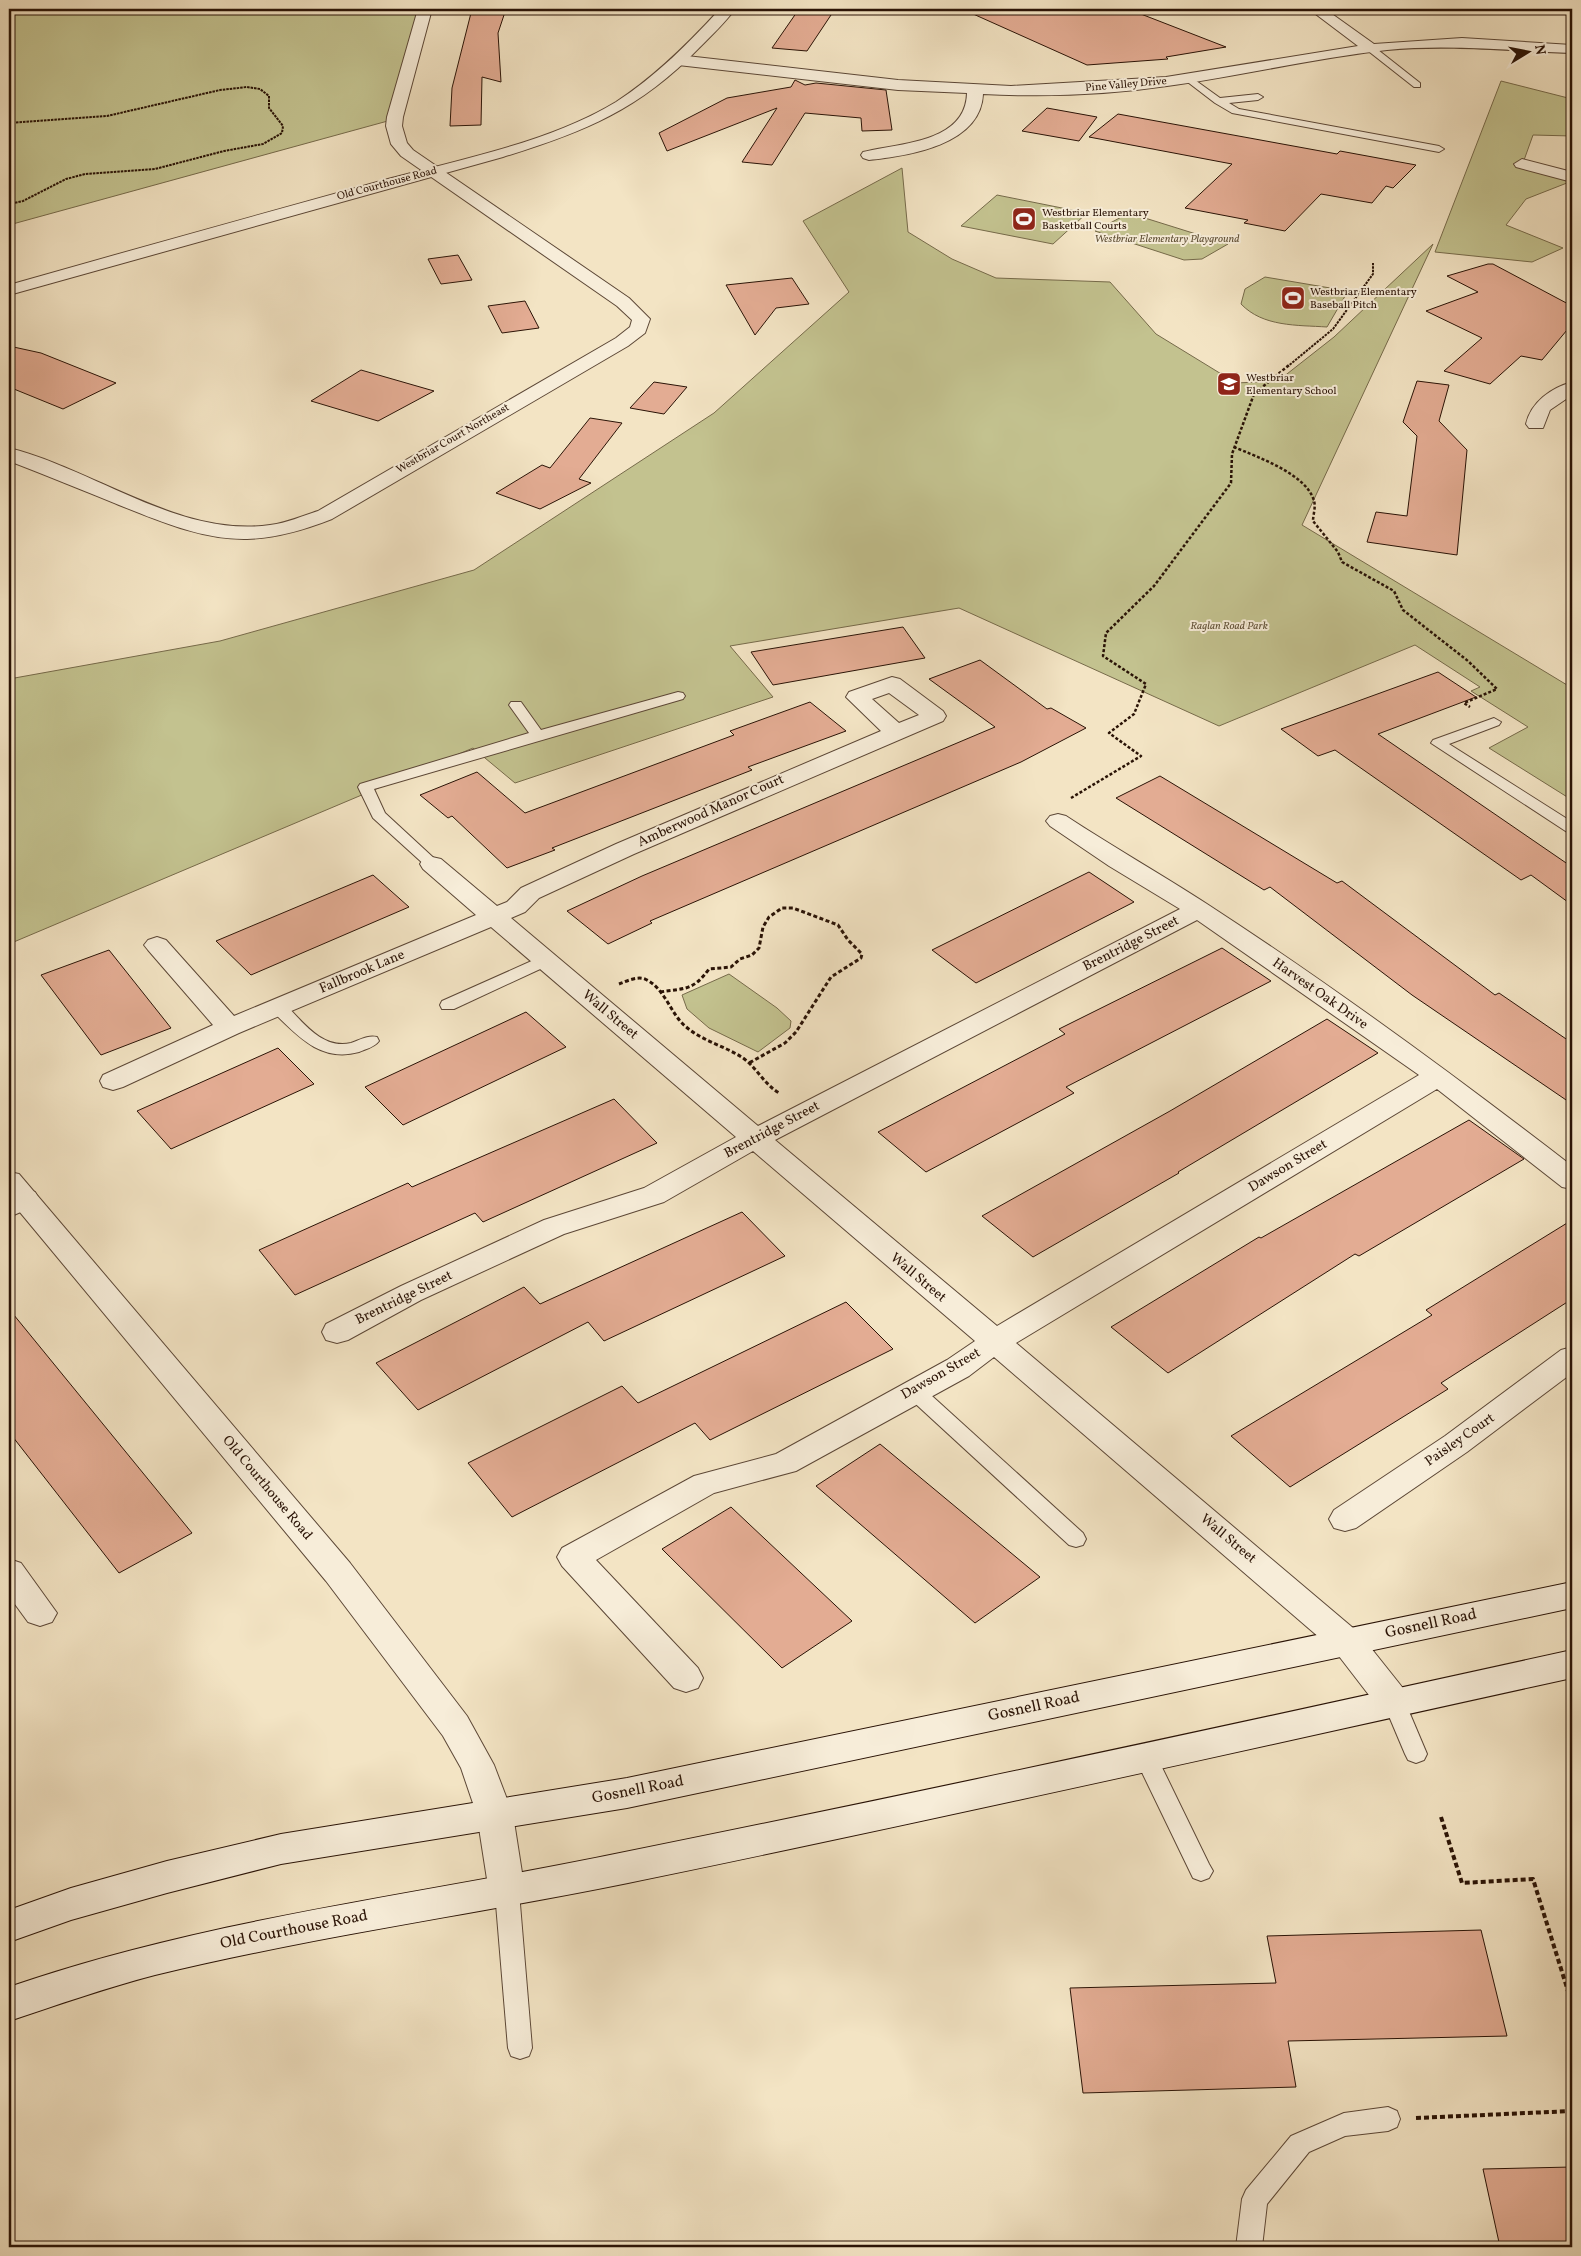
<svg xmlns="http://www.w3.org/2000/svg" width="1581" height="2256" viewBox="0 0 1581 2256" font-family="Vollkorn,serif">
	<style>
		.green { fill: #c3c28f; stroke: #766a4a }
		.building { fill: #e3ac93; stroke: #2a1306 }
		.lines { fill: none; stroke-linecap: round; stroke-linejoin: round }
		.service-casing { stroke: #5c4736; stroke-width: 2 }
		.minor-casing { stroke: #5c4736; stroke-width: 2 }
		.tertiary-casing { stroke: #5c4736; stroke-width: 2 }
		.secondary-casing { stroke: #2a1306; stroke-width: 2 }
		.path-far3 { stroke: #2a1306; stroke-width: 2; stroke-dasharray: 2.5 1; stroke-linecap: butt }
		.path-far2 { stroke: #2a1306; stroke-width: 2.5; stroke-dasharray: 3 2; stroke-linecap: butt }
		.path-far1 { stroke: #2a1306; stroke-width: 3; stroke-dasharray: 4 2.5; stroke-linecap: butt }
		.path { stroke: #2a1306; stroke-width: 4; stroke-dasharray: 5 3; stroke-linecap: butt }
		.service { fill: #f7edd9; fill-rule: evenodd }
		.minor { fill: #f7edd9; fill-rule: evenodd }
		.tertiary { fill: #f7edd9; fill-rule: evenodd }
		.secondary { fill: #f7edd9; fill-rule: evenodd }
		.labels { text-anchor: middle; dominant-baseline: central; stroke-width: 4; stroke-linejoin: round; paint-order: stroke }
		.far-street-label { font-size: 11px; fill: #2a1306; stroke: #f7edd9 }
		.far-poi-label { font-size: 11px; fill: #2a1306; stroke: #f7edd9; text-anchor: start }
		.far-park-label { font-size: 11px; font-style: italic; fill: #605036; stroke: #f7edd9 }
		.street-label { font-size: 14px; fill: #2a1306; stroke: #f7edd9 }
		.near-street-label { font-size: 16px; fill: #2a1306; stroke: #f7edd9 }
	</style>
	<rect width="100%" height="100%" fill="#f3e4c4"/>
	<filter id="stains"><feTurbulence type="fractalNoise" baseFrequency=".004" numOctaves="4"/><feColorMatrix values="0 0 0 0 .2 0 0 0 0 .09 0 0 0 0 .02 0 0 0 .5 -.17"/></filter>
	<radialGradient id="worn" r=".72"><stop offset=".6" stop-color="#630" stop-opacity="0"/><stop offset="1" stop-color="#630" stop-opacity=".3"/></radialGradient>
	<g class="green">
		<polygon points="9,9 425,9 395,119 9,225"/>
		<polygon points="1501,81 1572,99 1572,136 1533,135 1523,163 1572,178 1572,181 1526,199 1506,225 1563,248 1532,262 1435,252"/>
		<polygon points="902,168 908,232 952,259 996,278 1110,282 1156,334 1236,383 1278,381 1334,337 1433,244 1302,525 1572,688 1572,800 1489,748 1528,727 1471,691 1480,687 1415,645 1219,726 959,608 730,646 773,697 515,783 473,748 9,944 9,679 220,641 474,570 714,413 849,292 803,221"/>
		<polygon points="997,195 1087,213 1053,244 961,226"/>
		<polygon points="1129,213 1228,244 1202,259 1184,260 1095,231"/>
		<path d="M 1265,277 L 1348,291 L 1327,327 C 1297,325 1263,327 1241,304 L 1245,289 Z"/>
		<polygon points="729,974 777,1008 791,1021 790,1028 758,1052 709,1028 687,1009 682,995"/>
	</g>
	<g class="building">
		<polygon points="472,9 506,9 498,33 501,82 482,77 481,125 450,126 452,88"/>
		<polygon points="799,9 833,12 807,51 772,48"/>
		<polygon points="962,9 1128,9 1226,47 1166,57 1168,59 1087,65"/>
		<polygon points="795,80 805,85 816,83 886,90 892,130 862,131 861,118 805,113 772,165 742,162 777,108 667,151 659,133 727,98 791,87"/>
		<polygon points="1047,108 1097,117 1079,141 1022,131"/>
		<polygon points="1118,114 1337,154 1340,151 1416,165 1393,188 1386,186 1372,203 1321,194 1285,231 1244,223 1248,220 1185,208 1232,164 1089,137"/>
		<polygon points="458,255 472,280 441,284 428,259"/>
		<polygon points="1488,264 1493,264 1572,306 1572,324 1542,360 1521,356 1490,384 1444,371 1482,338 1426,311 1478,292 1447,276"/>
		<polygon points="792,278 809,304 776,308 755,335 726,285"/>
		<polygon points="525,301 539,328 502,333 488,306"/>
		<polygon points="9,346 41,353 116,383 63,409 9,387"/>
		<polygon points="361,370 434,391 378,421 311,401"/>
		<polygon points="1417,381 1449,385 1439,421 1467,450 1457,555 1367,542 1376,512 1407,516 1417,436 1403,422"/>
		<polygon points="654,382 687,387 664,414 630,408"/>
		<polygon points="590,418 622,423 579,479 591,483 540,509 496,493 542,465 550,468"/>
		<polygon points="903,627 925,658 773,685 751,652"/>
		<polygon points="980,660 1047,709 1051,708 1086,728 1021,762 650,921 652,923 608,944 567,911 642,876 995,727 929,679"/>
		<polygon points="1438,672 1476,697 1378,734 1572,867 1572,905 1531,875 1521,880 1335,750 1318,756 1281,729"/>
		<polygon points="810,702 846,731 748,767 752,770 552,848 555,850 507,868 452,816 448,818 420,795 477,772 525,813 734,735 730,731"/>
		<polygon points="1160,776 1337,883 1342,881 1495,995 1499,993 1572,1043 1572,1104 1412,995 1270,887 1264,890 1116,798"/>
		<polygon points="1089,872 1134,902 976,983 932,950"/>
		<polygon points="373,875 409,907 251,975 216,941"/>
		<polygon points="1222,948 1271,981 1066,1087 1074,1093 926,1172 878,1132 1065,1034 1059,1029"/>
		<polygon points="109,950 171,1028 101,1055 41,975"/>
		<polygon points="526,1012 566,1047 403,1125 365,1087"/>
		<polygon points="1327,1019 1378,1053 1178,1172 1179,1173 1033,1257 982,1216 1170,1111"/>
		<polygon points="278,1048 314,1084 171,1149 137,1111"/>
		<polygon points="614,1099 657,1143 483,1222 475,1213 295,1295 259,1250 408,1183 412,1187"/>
		<polygon points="1469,1120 1524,1159 1359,1256 1355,1254 1168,1373 1111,1327 1259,1237 1261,1238"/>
		<polygon points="742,1212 785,1256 604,1341 588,1322 418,1410 376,1363 524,1287 540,1304"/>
		<polygon points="1572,1220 1572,1299 1441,1383 1448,1389 1290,1487 1231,1436 1432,1315 1426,1310"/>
		<polygon points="846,1302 893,1349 710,1440 695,1423 512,1517 468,1463 622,1386 638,1403"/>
		<polygon points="9,1309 192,1533 119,1573 9,1432"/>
		<polygon points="880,1444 1040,1577 975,1623 816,1486"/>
		<polygon points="731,1507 852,1621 782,1668 662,1549"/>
		<polygon points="1481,1930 1507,2036 1288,2041 1296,2087 1083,2093 1070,1988 1276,1983 1267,1936"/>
		<polygon points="1572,2167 1572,2247 1500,2247 1483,2169"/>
	</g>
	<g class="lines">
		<defs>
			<g id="service">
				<polygon points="1367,46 1373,46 1420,83 1420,87 1414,87 1367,50"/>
				<polygon points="1188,75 1220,98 1258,94 1263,97 1258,100 1229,103 1239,109 1439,146 1444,149 1439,152 1232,113 1215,103 1185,80 1183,78"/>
				<polygon points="678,692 683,693 685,696 683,699 374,789 385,813 437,861 440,864 437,867 427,867 373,818 358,787 360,784 529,733 509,705 511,702 521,702 541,730"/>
				<polygon points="1494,718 1501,722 1499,725 1449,744 1572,822 1572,834 1567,832 1431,743 1433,740"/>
				<polygon points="545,955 551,956 553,960 551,964 454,1009 442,1009 440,1005 442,1001"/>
				<path d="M 278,1002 L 284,1003 C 302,1021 322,1050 351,1043 C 360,1040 367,1035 377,1037 L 379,1041 C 375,1047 366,1049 359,1052 C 320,1063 297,1035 272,1011 L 270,1007 L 272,1003 Z"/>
				<polygon points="914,1384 921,1386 1083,1533 1086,1539 1083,1545 1076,1547 1069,1545 907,1396 904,1391 907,1386"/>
				<polygon points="1394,1693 1402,1696 1405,1702 1427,1754 1424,1760 1416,1763 1408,1760 1405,1754 1383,1702 1386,1696"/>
				<polygon points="1146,1749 1154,1751 1209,1864 1213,1871 1209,1878 1201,1881 1193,1878 1135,1758 1138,1751"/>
				<polygon points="507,1882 515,1885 519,1892 532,2048 529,2056 520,2059 511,2056 508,2048 495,1892 499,1885"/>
				<polygon points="1388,2107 1397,2111 1400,2119 1397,2127 1388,2131 1345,2136 1309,2152 1267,2204 1262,2247 1236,2247 1242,2199 1246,2190 1291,2136 1344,2113"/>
			</g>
			<g id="minor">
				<path d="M 418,9 L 432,9 L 403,117 L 402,126 L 407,143 L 413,150 L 629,298 L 650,319 L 645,333 L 628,346 L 332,519 C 304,530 277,538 247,539 C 203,540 159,521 119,505 C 82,490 46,475 9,461 L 9,448 C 94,469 180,538 270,525 C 287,523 302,516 318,511 L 616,338 L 630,327 L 632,320 L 617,306 L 401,156 L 391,144 L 386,126 L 387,117 Z"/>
				<path d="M 1309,9 L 1325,9 L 1374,44 L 1462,38 L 1572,45 L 1572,53 C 1510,51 1450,44 1387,50 C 1314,58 1241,76 1167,86 C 1107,95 1043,97 983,94 C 981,145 908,156 869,160 L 863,158 L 861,155 L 863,152 C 899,143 966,143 967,93 L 898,90 L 678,65 L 670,60 L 678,55 L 898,80 L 1011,86 L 1166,77 L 1358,46 Z"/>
				<polygon points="1522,159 1572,172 1572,182 1516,167 1514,164"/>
				<path d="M 1572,382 L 1572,395 L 1550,410 L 1543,428 L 1529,428 L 1526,424 C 1531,402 1551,388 1572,382 Z"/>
				<path d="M 892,677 L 900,679 L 943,711 L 946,716 L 943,721 L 634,854 L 539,898 L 525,912 L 511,918 L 758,1126 L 1180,909 L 1109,866 L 1050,826 L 1046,821 L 1050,816 L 1058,814 L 1066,816 C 1113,847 1161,874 1207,904 C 1333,986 1454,1075 1572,1166 L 1572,1189 L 1562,1187 L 1437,1089 L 1016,1343 L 1359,1633 L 1406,1692 L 1411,1702 L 1406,1712 L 1394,1716 L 1382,1712 L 1335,1651 L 994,1357 L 969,1376 L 796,1471 L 714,1493 L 596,1560 L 698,1668 L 703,1678 L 698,1688 L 686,1692 L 674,1688 L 562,1566 L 557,1557 L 562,1548 L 694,1476 L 776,1454 L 947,1360 L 975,1341 L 753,1151 L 664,1202 L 564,1234 L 421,1300 L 348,1340 L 337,1343 L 326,1340 L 322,1332 L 326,1324 L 401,1286 L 544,1220 L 644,1188 L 736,1137 L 491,927 L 239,1033 L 123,1087 L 113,1090 L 103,1087 L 100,1081 L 103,1075 L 213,1025 L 148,950 L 144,945 L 148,940 L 157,937 L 166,940 L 234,1016 L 476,915 L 423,869 L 420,864 L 423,859 L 432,857 L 441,859 L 497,906 L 507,902 L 521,888 L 616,844 L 881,731 L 846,697 L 849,692 ZM 889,693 L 919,715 L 899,723 L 872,699 ZM 1197,920 L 1419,1075 L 997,1326 L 775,1140 Z"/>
				<polygon points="25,1189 35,1192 39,1199 35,1206 9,1217 9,1195"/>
				<polygon points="1572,1347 1572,1373 1467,1452 1356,1528 1345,1531 1334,1528 1329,1519 1334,1510 1445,1436 1561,1350"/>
				<polygon points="9,1559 21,1563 57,1613 52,1622 40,1626 28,1622 9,1596"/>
			</g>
			<g id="tertiary">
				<path d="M 720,9 L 735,9 C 725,23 711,36 699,48 C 639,110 584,132 503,157 L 9,295 L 9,285 C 135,249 261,214 388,179 C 462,159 550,142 616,102 C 655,77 689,43 720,9 Z"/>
				<polygon points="9,1172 19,1174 350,1563 467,1716 494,1765 513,1815 525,1892 520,1903 507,1908 494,1903 489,1892 477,1815 461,1768 443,1736 326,1581 9,1199"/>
			</g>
			<g id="secondary">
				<polygon points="1572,1582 1572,1608 627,1808 281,1864 167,1893 71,1920 9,1942 9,1910 71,1888 167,1861 281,1834 627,1778"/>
				<path d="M 1572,1650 L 1572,1678 C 1258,1747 944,1818 628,1883 C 471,1915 311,1937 155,1975 C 105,1988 57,2005 9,2021 L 9,1987 C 202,1920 405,1897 605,1856 C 928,1791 1250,1721 1572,1650 Z"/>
			</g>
		</defs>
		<use href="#service" class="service-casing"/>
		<use href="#minor" class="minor-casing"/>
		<use href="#tertiary" class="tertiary-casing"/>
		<use href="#secondary" class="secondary-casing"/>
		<g class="path-far3">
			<polyline points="292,9 316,11 333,9"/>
			<polyline points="9,123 107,116 220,90 247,87 260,89 269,96 269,108 283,126 282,133 263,144 224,151 155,169 85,174 66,179 23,201 9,204"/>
			<polyline points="1287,367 1333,329 1373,274 1373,263"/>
		</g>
		<g class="path-far2">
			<path d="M 1234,447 C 1257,457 1307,474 1314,501 C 1316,507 1313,515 1313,521 L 1338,552 L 1342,562 L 1394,591 L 1403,610 L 1468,661 L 1497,689 L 1464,703 L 1470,707"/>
			<polyline points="1071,798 1141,756 1109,733 1134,714 1146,684 1103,656 1106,633 1154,586 1231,483 1232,454 1254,394 1289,365"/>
		</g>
		<g class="path-far1">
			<path d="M 619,984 C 627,981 637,976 645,979 C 665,988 670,1013 685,1026 C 702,1041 725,1046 743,1058 C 757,1068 764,1084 779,1093"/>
			<path d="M 660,992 C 685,988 693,991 709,969 L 731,967 L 740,959 L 752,955 L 759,948 L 763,927 L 769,917 L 782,908 L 793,908 L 838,925 L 848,940 L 862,954 L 861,958 L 831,977 L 796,1032 L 785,1043 L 749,1063"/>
		</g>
		<g class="path">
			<polyline points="1441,1817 1462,1883 1533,1879 1572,2004"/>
			<polyline points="1416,2118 1572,2111"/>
		</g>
		<use href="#service" class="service"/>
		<use href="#minor" class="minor"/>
		<use href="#tertiary" class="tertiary"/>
		<use href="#secondary" class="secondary"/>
	</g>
	<defs>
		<symbol id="stadium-square" viewBox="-11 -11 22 22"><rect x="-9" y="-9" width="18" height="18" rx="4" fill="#8f2418" stroke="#f7edd9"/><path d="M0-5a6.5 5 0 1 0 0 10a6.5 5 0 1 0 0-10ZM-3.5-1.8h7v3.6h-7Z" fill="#fff"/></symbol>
		<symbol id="school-square" viewBox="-11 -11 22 22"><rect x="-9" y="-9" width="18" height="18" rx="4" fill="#8f2418" stroke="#f7edd9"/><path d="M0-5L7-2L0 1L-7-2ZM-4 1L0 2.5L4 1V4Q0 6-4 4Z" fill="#fff"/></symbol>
	</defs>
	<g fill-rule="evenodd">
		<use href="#stadium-square" x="1010" y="205" width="28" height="28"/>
		<use href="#stadium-square" x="1279" y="284" width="28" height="28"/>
		<use href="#school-square" x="1215" y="370" width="28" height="28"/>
	</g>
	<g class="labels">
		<g class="far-street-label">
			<text transform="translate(1126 85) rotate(-5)">Pine Valley Drive</text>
			<text transform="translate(387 184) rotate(-15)">Old Courthouse Road</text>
			<text transform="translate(453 439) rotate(-30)">Westbriar Court Northeast</text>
		</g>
		<g class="far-poi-label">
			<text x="1042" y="213">Westbriar Elementary<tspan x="1042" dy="13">Basketball Courts</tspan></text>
			<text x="1310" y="292">Westbriar Elementary<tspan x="1310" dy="13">Baseball Pitch</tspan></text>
			<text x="1246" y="378">Westbriar<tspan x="1246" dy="13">Elementary School</tspan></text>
		</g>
		<g class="far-park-label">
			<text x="1167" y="239">Westbriar Elementary Playground</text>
			<text x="1229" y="626">Raglan Road Park</text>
		</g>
		<g class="street-label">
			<text transform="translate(711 811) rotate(-24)">Amberwood Manor Court</text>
			<text transform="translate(1131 944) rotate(-27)">Brentridge Street</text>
			<text transform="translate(362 972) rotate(-23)">Fallbrook Lane</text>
			<text transform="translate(1320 994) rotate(35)">Harvest Oak Drive</text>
			<text transform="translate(610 1015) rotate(40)">Wall Street</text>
			<text transform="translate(772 1130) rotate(-28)">Brentridge Street</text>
			<text transform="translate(1288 1166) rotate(-31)">Dawson Street</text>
			<text transform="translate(918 1278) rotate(40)">Wall Street</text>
			<text transform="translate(404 1298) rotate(-26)">Brentridge Street</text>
			<text transform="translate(941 1374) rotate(-30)">Dawson Street</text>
			<text transform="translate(1460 1440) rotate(-35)">Paisley Court</text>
			<text transform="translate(267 1488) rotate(50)">Old Courthouse Road</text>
			<text transform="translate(1228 1539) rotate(40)">Wall Street</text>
		</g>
		<g class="near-street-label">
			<text transform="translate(1431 1624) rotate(-12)">Gosnell Road</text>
			<text transform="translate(1034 1707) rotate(-12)">Gosnell Road</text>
			<text transform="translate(638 1790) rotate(-11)">Gosnell Road</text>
			<text transform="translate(294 1930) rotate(-11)">Old Courthouse Road</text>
		</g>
	</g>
	<rect width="1581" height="2256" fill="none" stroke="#f3e4c4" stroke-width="30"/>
	<rect x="10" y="10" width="1561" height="2236" fill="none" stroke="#2a1306" stroke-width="2.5"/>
	<rect x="15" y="15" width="1551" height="2226" fill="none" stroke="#2a1306"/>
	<g transform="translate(1528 52) rotate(80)" stroke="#f7edd9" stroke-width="4" paint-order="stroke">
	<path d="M0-4L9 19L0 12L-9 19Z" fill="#2a1306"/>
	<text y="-8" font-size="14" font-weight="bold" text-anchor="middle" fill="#2a1306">N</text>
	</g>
	<rect width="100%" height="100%" filter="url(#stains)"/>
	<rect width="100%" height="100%" fill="url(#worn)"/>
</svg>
